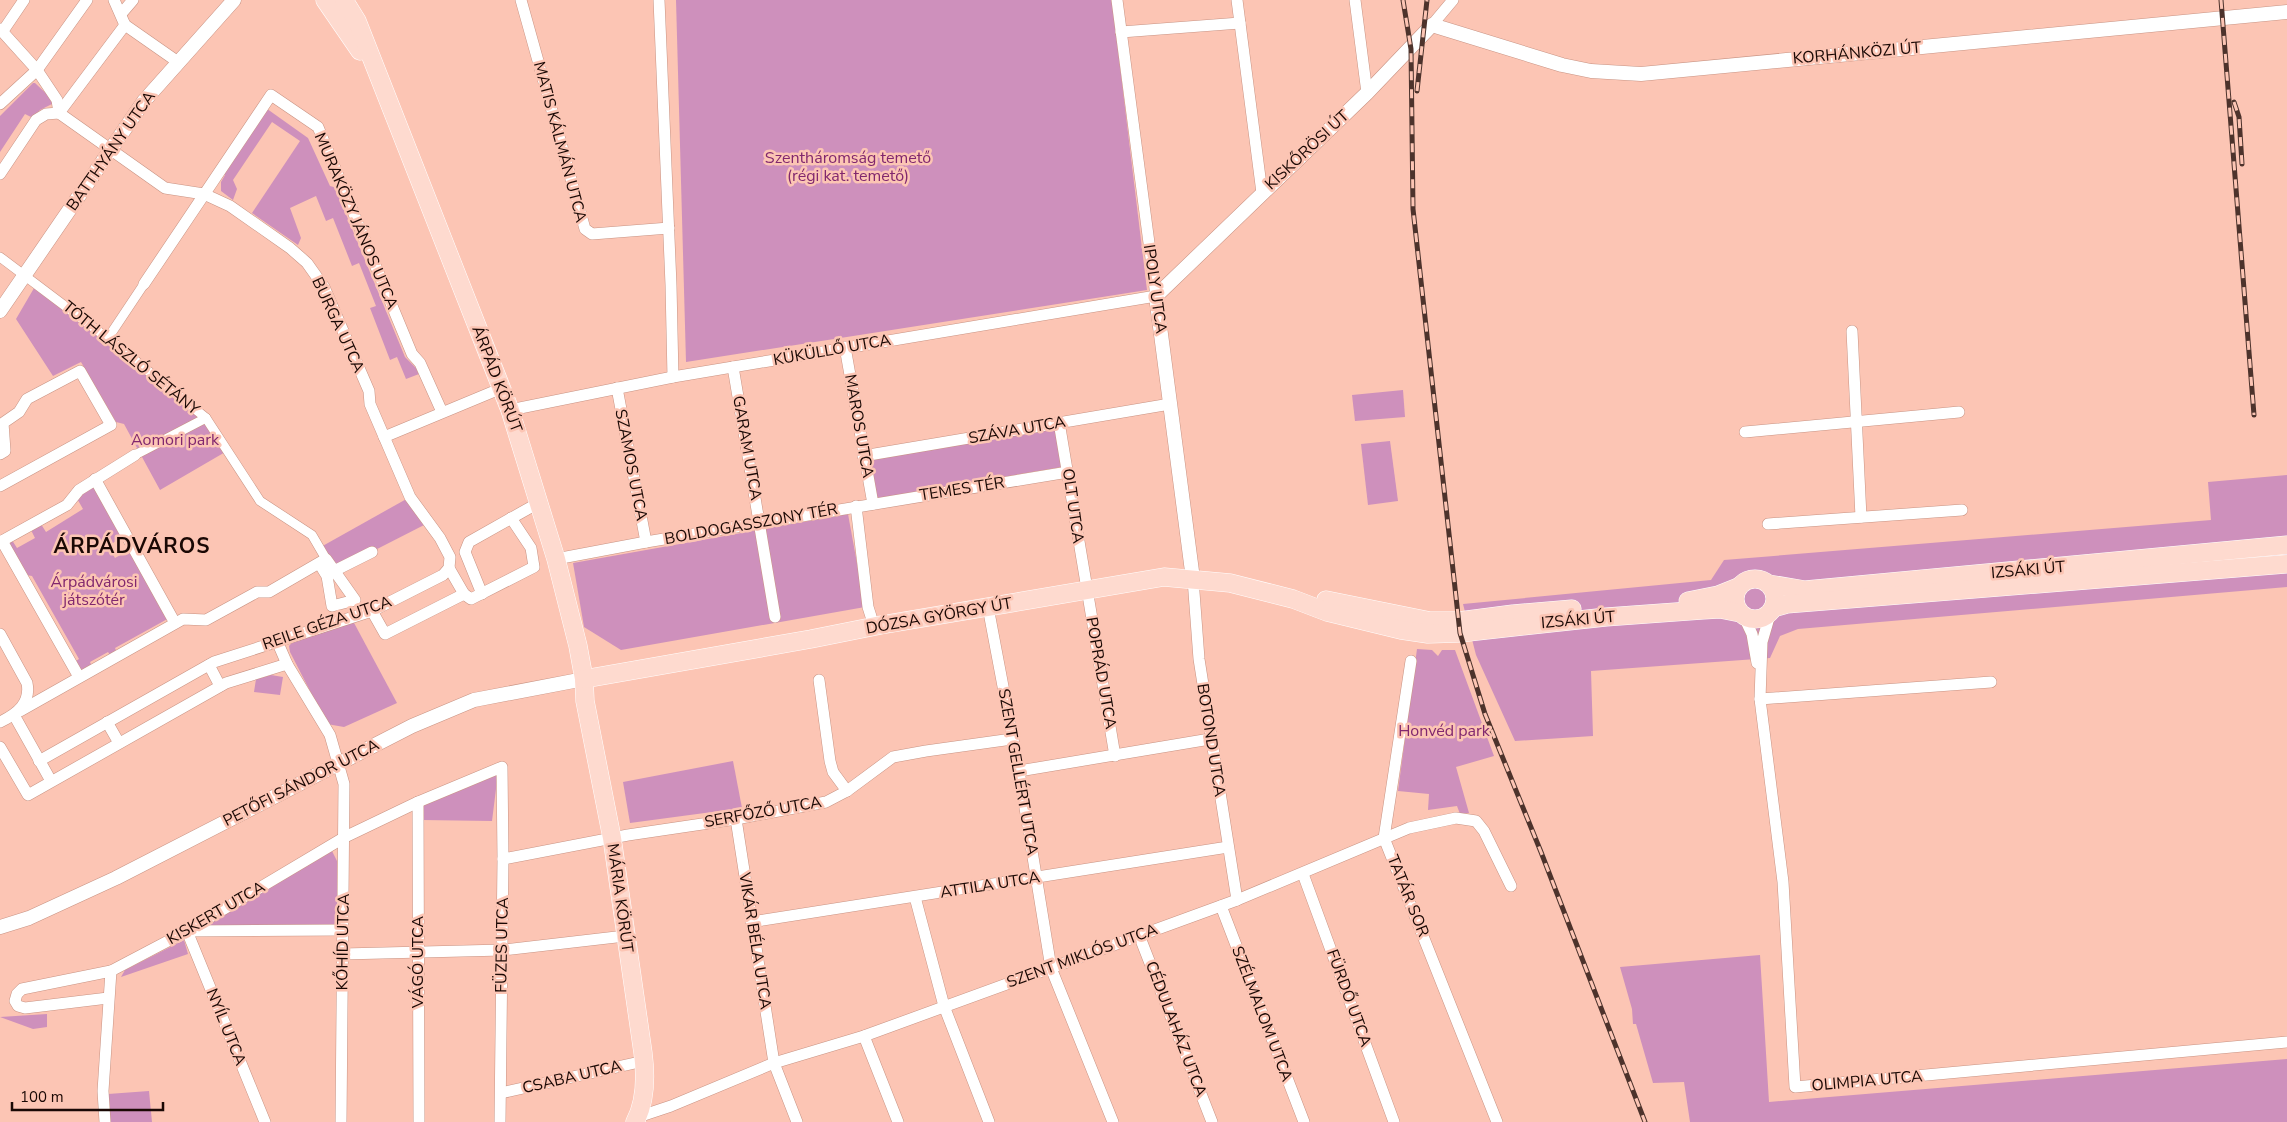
<svg xmlns="http://www.w3.org/2000/svg" width="2287" height="1122" viewBox="0 0 2287 1122" font-family="'Nunito Sans',sans-serif">
	<style>
		.green { fill: #ce90bc }
		.lines { fill: none; stroke-linecap: round; stroke-linejoin: round }
		.pedestrian-casing { stroke: #c89383; stroke-width: 10 }
		.minor-casing { stroke: #c89383; stroke-width: 12 }
		.tertiary-casing { stroke: #c89383; stroke-width: 15 }
		.primary-casing { stroke: #fff; stroke-width: 19 }
		.pedestrian { stroke: #fff; stroke-width: 9 }
		.minor { stroke: #fff; stroke-width: 11 }
		.tertiary { stroke: #fff; stroke-width: 14 }
		.primary { stroke: #fedacf; stroke-width: 18 }
		.rail-casing { stroke: #4d332c; stroke-width: 5 }
		.rail { stroke: #fcc5b4; stroke-width: 3; stroke-dasharray: 9; stroke-linecap: butt }
		.labels { text-anchor: middle; dominant-baseline: central; stroke-width: 5; stroke-linejoin: round; paint-order: stroke }
		.street-label { font-size: 16px; fill: #1a0804; stroke: #fcc5b4 }
		.park-label { font-size: 16px; fill: #81276e; stroke: #fcc5b4 }
		.district-label { font-size: 21px; font-weight: bold; letter-spacing: 1px; fill: #1a0804; stroke: #fcc5b4 }
	</style>
	<rect width="100%" height="100%" fill="#fcc5b4"/>
	<g class="green">
		<polygon points="676,0 1112,0 1147,290 686,362"/>
		<polygon points="33,83 35,83 53,100 54,103 40,110 33,118 25,114 0,152 0,116"/>
		<polygon points="263,106 308,138 330,186 337,188 343,201 341,202 405,357 416,368 419,374 406,379 397,357 390,360 370,308 376,306 359,263 352,266 333,218 326,221 316,196 290,208 301,238 298,245 252,213 300,141 272,122 233,180 237,189 233,200 221,191 221,182 225,175 220,171"/>
		<polygon points="37,283 206,418 227,451 160,490 124,424 116,422 81,362 53,376 16,319"/>
		<polygon points="1403,390 1405,417 1355,421 1352,395"/>
		<polygon points="1055,428 1062,467 875,499 868,460"/>
		<polygon points="1390,441 1398,501 1368,505 1361,444"/>
		<polygon points="2287,475 2287,587 1798,629 1780,636 1770,658 1591,671 1593,736 1515,741 1476,655 1463,604 1711,580 1724,560 2211,520 2208,482"/>
		<polygon points="95,479 126,535 108,546 115,558 133,548 171,617 115,648 118,655 112,658 108,652 90,662 93,669 79,677 71,664 79,659 32,576 20,574 2,541 10,537 17,548 35,538 29,526 39,521 46,532 83,509 75,495"/>
		<polygon points="410,497 428,523 334,571 319,548"/>
		<polygon points="848,514 865,607 621,650 584,627 573,563"/>
		<polygon points="353,621 397,703 344,727 327,724 290,652 289,646 294,640"/>
		<polygon points="1417,649 1432,650 1438,656 1442,650 1455,650 1494,756 1456,767 1469,813 1460,814 1457,806 1428,810 1429,794 1398,791"/>
		<polygon points="271,675 283,677 280,695 254,692 256,679"/>
		<polygon points="733,761 742,808 630,823 623,782"/>
		<polygon points="498,773 492,821 422,820 422,805"/>
		<polygon points="332,851 337,861 337,927 202,927"/>
		<polygon points="184,940 188,954 121,977 125,970"/>
		<polygon points="1760,955 1769,1102 2287,1059 2287,1122 1690,1122 1684,1082 1653,1083 1636,1024 1633,1024 1632,1009 1620,967"/>
		<polygon points="47,1014 47,1027 33,1029 0,1017"/>
		<polygon points="149,1091 152,1122 109,1122 108,1094"/>
	</g>
	<g class="lines">
		<defs>
			<g id="pedestrian">
				<polyline points="0,257 110,340 206,418 260,501 312,535 326,559"/>
				<polyline points="108,338 144,284"/>
				<polyline points="135,455 206,418"/>
			</g>
			<g id="minor">
				<polyline points="114,0 125,25 178,62"/>
				<polyline points="521,0 585,229 592,234 669,228"/>
				<polyline points="659,0 671,285 673,377"/>
				<polyline points="1237,0 1262,193"/>
				<polyline points="1355,0 1367,93"/>
				<polyline points="121,14 133,0"/>
				<polyline points="1432,25 1453,0"/>
				<polyline points="0,29 37,70 57,100 59,113"/>
				<polyline points="3,31 24,0"/>
				<polyline points="1121,32 1240,23"/>
				<polyline points="0,104 37,70 87,0"/>
				<polyline points="59,113 125,25"/>
				<polyline points="0,174 36,120 46,114 59,113 165,188 204,194 230,206 290,248 307,263 324,287 369,391 370,404 410,497 440,538 450,557 449,568 443,575 372,611 214,662 39,761"/>
				<polyline points="144,284 271,95 318,127 412,354 420,363 442,412"/>
				<polyline points="1852,331 1861,517"/>
				<polyline points="845,347 873,504"/>
				<polyline points="733,367 775,617"/>
				<polyline points="617,388 646,542"/>
				<polyline points="510,410 673,377 1156,296 1117,0"/>
				<polyline points="1059,422 1115,756"/>
				<polyline points="1745,432 1959,412"/>
				<polyline points="384,437 502,388"/>
				<polyline points="0,454 5,451 3,423 19,412 27,399 80,371 111,425 0,486"/>
				<polyline points="863,456 1170,404"/>
				<polyline points="95,479 175,623"/>
				<polyline points="856,506 868,607 874,626"/>
				<polyline points="1768,524 1962,510"/>
				<polyline points="2,541 79,677"/>
				<polyline points="0,542 67,505 79,490 135,455"/>
				<polyline points="556,559 646,542 1068,472"/>
				<polyline points="449,568 464,594 471,599 534,567 531,548 511,518"/>
				<polyline points="334,571 372,552"/>
				<polyline points="1193,579 1199,659 1237,900"/>
				<polyline points="482,594 465,552 469,542 540,502"/>
				<polyline points="988,607 1019,771 1051,968 1113,1122"/>
				<polyline points="372,611 385,634 464,594"/>
				<polyline points="1771,611 1762,642 1760,699 1783,882 1795,1087 2287,1042"/>
				<polyline points="1743,615 1752,634 1757,663"/>
				<path d="M 0,634 L 27,683 C 31,703 17,714 0,722"/>
				<polyline points="277,641 287,664 330,735 344,784 341,1122"/>
				<polyline points="1411,661 1384,838 1497,1122"/>
				<polyline points="209,665 220,686"/>
				<polyline points="819,680 830,761 833,772 847,791"/>
				<polyline points="1760,699 1991,682"/>
				<polyline points="20,711 183,619 206,620 257,592 269,592 319,563 326,559 355,600 332,606 327,576 319,563"/>
				<polyline points="14,715 51,781"/>
				<polyline points="107,722 119,743"/>
				<polyline points="0,747 28,795 226,683 287,664"/>
				<polyline points="1019,771 1210,739"/>
				<polyline points="418,802 419,1122"/>
				<polyline points="736,819 774,1063 797,1122"/>
				<polyline points="503,859 628,835 736,819 826,802 847,791 893,757 926,751 1012,739"/>
				<polyline points="1303,874 1394,1122"/>
				<polyline points="915,897 944,1006 989,1122"/>
				<polyline points="1221,906 1304,1122"/>
				<polyline points="751,922 1228,847"/>
				<polyline points="187,931 265,1122"/>
				<polyline points="189,931 344,930"/>
				<polyline points="1139,935 1212,1122"/>
				<polyline points="343,954 503,950 625,936"/>
				<polyline points="108,998 25,1008 18,1006 15,1001 17,994 22,989 111,971 187,931 345,837 418,802 502,767 503,859 500,1122"/>
				<polyline points="864,1036 898,1122"/>
				<polyline points="501,1093 644,1061"/>
				<polyline points="638,1117 671,1106 774,1063 864,1036 1237,900 1409,828 1456,818 1476,821 1484,831 1511,886"/>
				<polyline points="105,1122 103,1091 111,971"/>
			</g>
			<g id="tertiary">
				<polyline points="0,311 144,101 234,0"/>
				<polyline points="1193,579 1156,296 1367,93 1432,25 1562,65 1591,71 1641,74 2287,12"/>
				<polyline points="0,927 29,918 116,878 412,726 474,700 584,679"/>
			</g>
			<g id="primary">
				<polyline points="325,0 360,51"/>
				<path d="M 344,0 L 357,21 L 510,410 L 556,559 L 578,646 L 584,679 L 585,701 L 612,838 L 643,1053 C 646,1076 646,1101 635,1122"/>
				<circle cx="1755" cy="599" r="20"/>
				<polyline points="1769,584 1805,590 2287,545"/>
				<polyline points="1326,600 1430,621 1459,621 1513,614 1572,609"/>
				<polyline points="1688,601 1718,595 1738,587"/>
				<polyline points="1773,608 1787,604 2287,564"/>
				<polyline points="584,679 811,639 881,625 1164,577 1230,583 1293,599 1327,612 1401,630 1428,634 1460,633 1606,617 1703,610 1720,609 1740,613"/>
			</g>
		</defs>
		<use href="#pedestrian" class="pedestrian-casing"/>
		<use href="#minor" class="minor-casing"/>
		<use href="#tertiary" class="tertiary-casing"/>
		<use href="#primary" class="primary-casing"/>
		<use href="#pedestrian" class="pedestrian"/>
		<use href="#minor" class="minor"/>
		<use href="#tertiary" class="tertiary"/>
		<use href="#primary" class="primary"/>
		<defs>
			<g id="rail">
				<polyline points="1403,0 1411,49 1413,209 1460,633 1485,714 1541,852 1645,1122"/>
				<polyline points="2221,0 2254,415"/>
				<polyline points="1417,91 1427,0"/>
				<polyline points="2234,102 2239,117 2242,164"/>
			</g>
		</defs>
		<use href="#rail" class="rail-casing"/>
		<use href="#rail" class="rail"/>
	</g>
	<g class="labels">
		<g class="street-label">
			<text transform="translate(1857 53) rotate(-5)">KORHÁNKÖZI ÚT</text>
			<text transform="translate(560 142) rotate(75)">MATIS KÁLMÁN UTCA</text>
			<text transform="translate(1307 150) rotate(-43)">KISKŐRÖSI ÚT</text>
			<text transform="translate(111 151) rotate(-55)">BATTHYÁNY UTCA</text>
			<text transform="translate(356 221) rotate(67)">MURAKÖZY JÁNOS UTCA</text>
			<text transform="translate(1155 289) rotate(82)">IPOLY UTCA</text>
			<text transform="translate(338 325) rotate(65)">BURGA UTCA</text>
			<text transform="translate(832 350) rotate(-10)">KÜKÜLLŐ UTCA</text>
			<text transform="translate(131 358) rotate(39)">TÓTH LÁSZLÓ SÉTÁNY</text>
			<text transform="translate(497 379) rotate(69)">ÁRPÁD KÖRÚT</text>
			<text transform="translate(859 426) rotate(80)">MAROS UTCA</text>
			<text transform="translate(1017 430) rotate(-10)">SZÁVA UTCA</text>
			<text transform="translate(747 448) rotate(80)">GARAM UTCA</text>
			<text transform="translate(631 465) rotate(79)">SZAMOS UTCA</text>
			<text transform="translate(962 489) rotate(-9)">TEMES TÉR</text>
			<text transform="translate(1073 506) rotate(82)">OLT UTCA</text>
			<text transform="translate(751 524) rotate(-10)">BOLDOGASSZONY TÉR</text>
			<text transform="translate(2028 570) rotate(-5)">IZSÁKI ÚT</text>
			<text transform="translate(939 616) rotate(-10)">DÓZSA GYÖRGY ÚT</text>
			<text transform="translate(1578 620) rotate(-5)">IZSÁKI ÚT</text>
			<text transform="translate(327 623) rotate(-19)">REILE GÉZA UTCA</text>
			<text transform="translate(1101 673) rotate(80)">POPRÁD UTCA</text>
			<text transform="translate(1211 740) rotate(81)">BOTOND UTCA</text>
			<text transform="translate(1018 772) rotate(80)">SZENT GELLÉRT UTCA</text>
			<text transform="translate(301 783) rotate(-27)">PETŐFI SÁNDOR UTCA</text>
			<text transform="translate(763 812) rotate(-10)">SERFŐZŐ UTCA</text>
			<text transform="translate(990 885) rotate(-9)">ATTILA UTCA</text>
			<text transform="translate(1408 896) rotate(68)">TATÁR SOR</text>
			<text transform="translate(620 898) rotate(82)">MÁRIA KÖRÚT</text>
			<text transform="translate(216 913) rotate(-30)">KISKERT UTCA</text>
			<text transform="translate(755 941) rotate(81)">VIKÁR BÉLA UTCA</text>
			<text transform="translate(343 942) rotate(-89)">KŐHÍD UTCA</text>
			<text transform="translate(502 945) rotate(-89)">FÜZES UTCA</text>
			<text transform="translate(1082 956) rotate(-20)">SZENT MIKLÓS UTCA</text>
			<text transform="translate(418 962) rotate(-90)">VÁGÓ UTCA</text>
			<text transform="translate(1349 998) rotate(70)">FÜRDŐ UTCA</text>
			<text transform="translate(1262 1014) rotate(69)">SZÉLMALOM UTCA</text>
			<text transform="translate(226 1027) rotate(68)">NYÍL UTCA</text>
			<text transform="translate(1176 1029) rotate(69)">CÉDULAHÁZ UTCA</text>
			<text transform="translate(572 1077) rotate(-13)">CSABA UTCA</text>
			<text transform="translate(1867 1081) rotate(-5)">OLIMPIA UTCA</text>
		</g>
		<g class="park-label">
			<text x="848" y="158">Szentháromság temető<tspan x="848" dy="18">(régi kat. temető)</tspan></text>
			<text x="175" y="440">Aomori park</text>
			<text x="94" y="582">Árpádvárosi<tspan x="94" dy="18">játszótér</tspan></text>
			<text x="1444" y="731">Honvéd park</text>
		</g>
		<g class="district-label">
			<text x="132" y="546">ÁRPÁDVÁROS</text>
		</g>
	</g>
	<path d="M12 1102v8h151v-8" fill="none" stroke="#1a0804" stroke-width="2.5"/>
	<text x="20" y="1102" font-size="15" fill="#1a0804" stroke="#fcc5b4" stroke-width="4" paint-order="stroke">100 m</text>
</svg>
